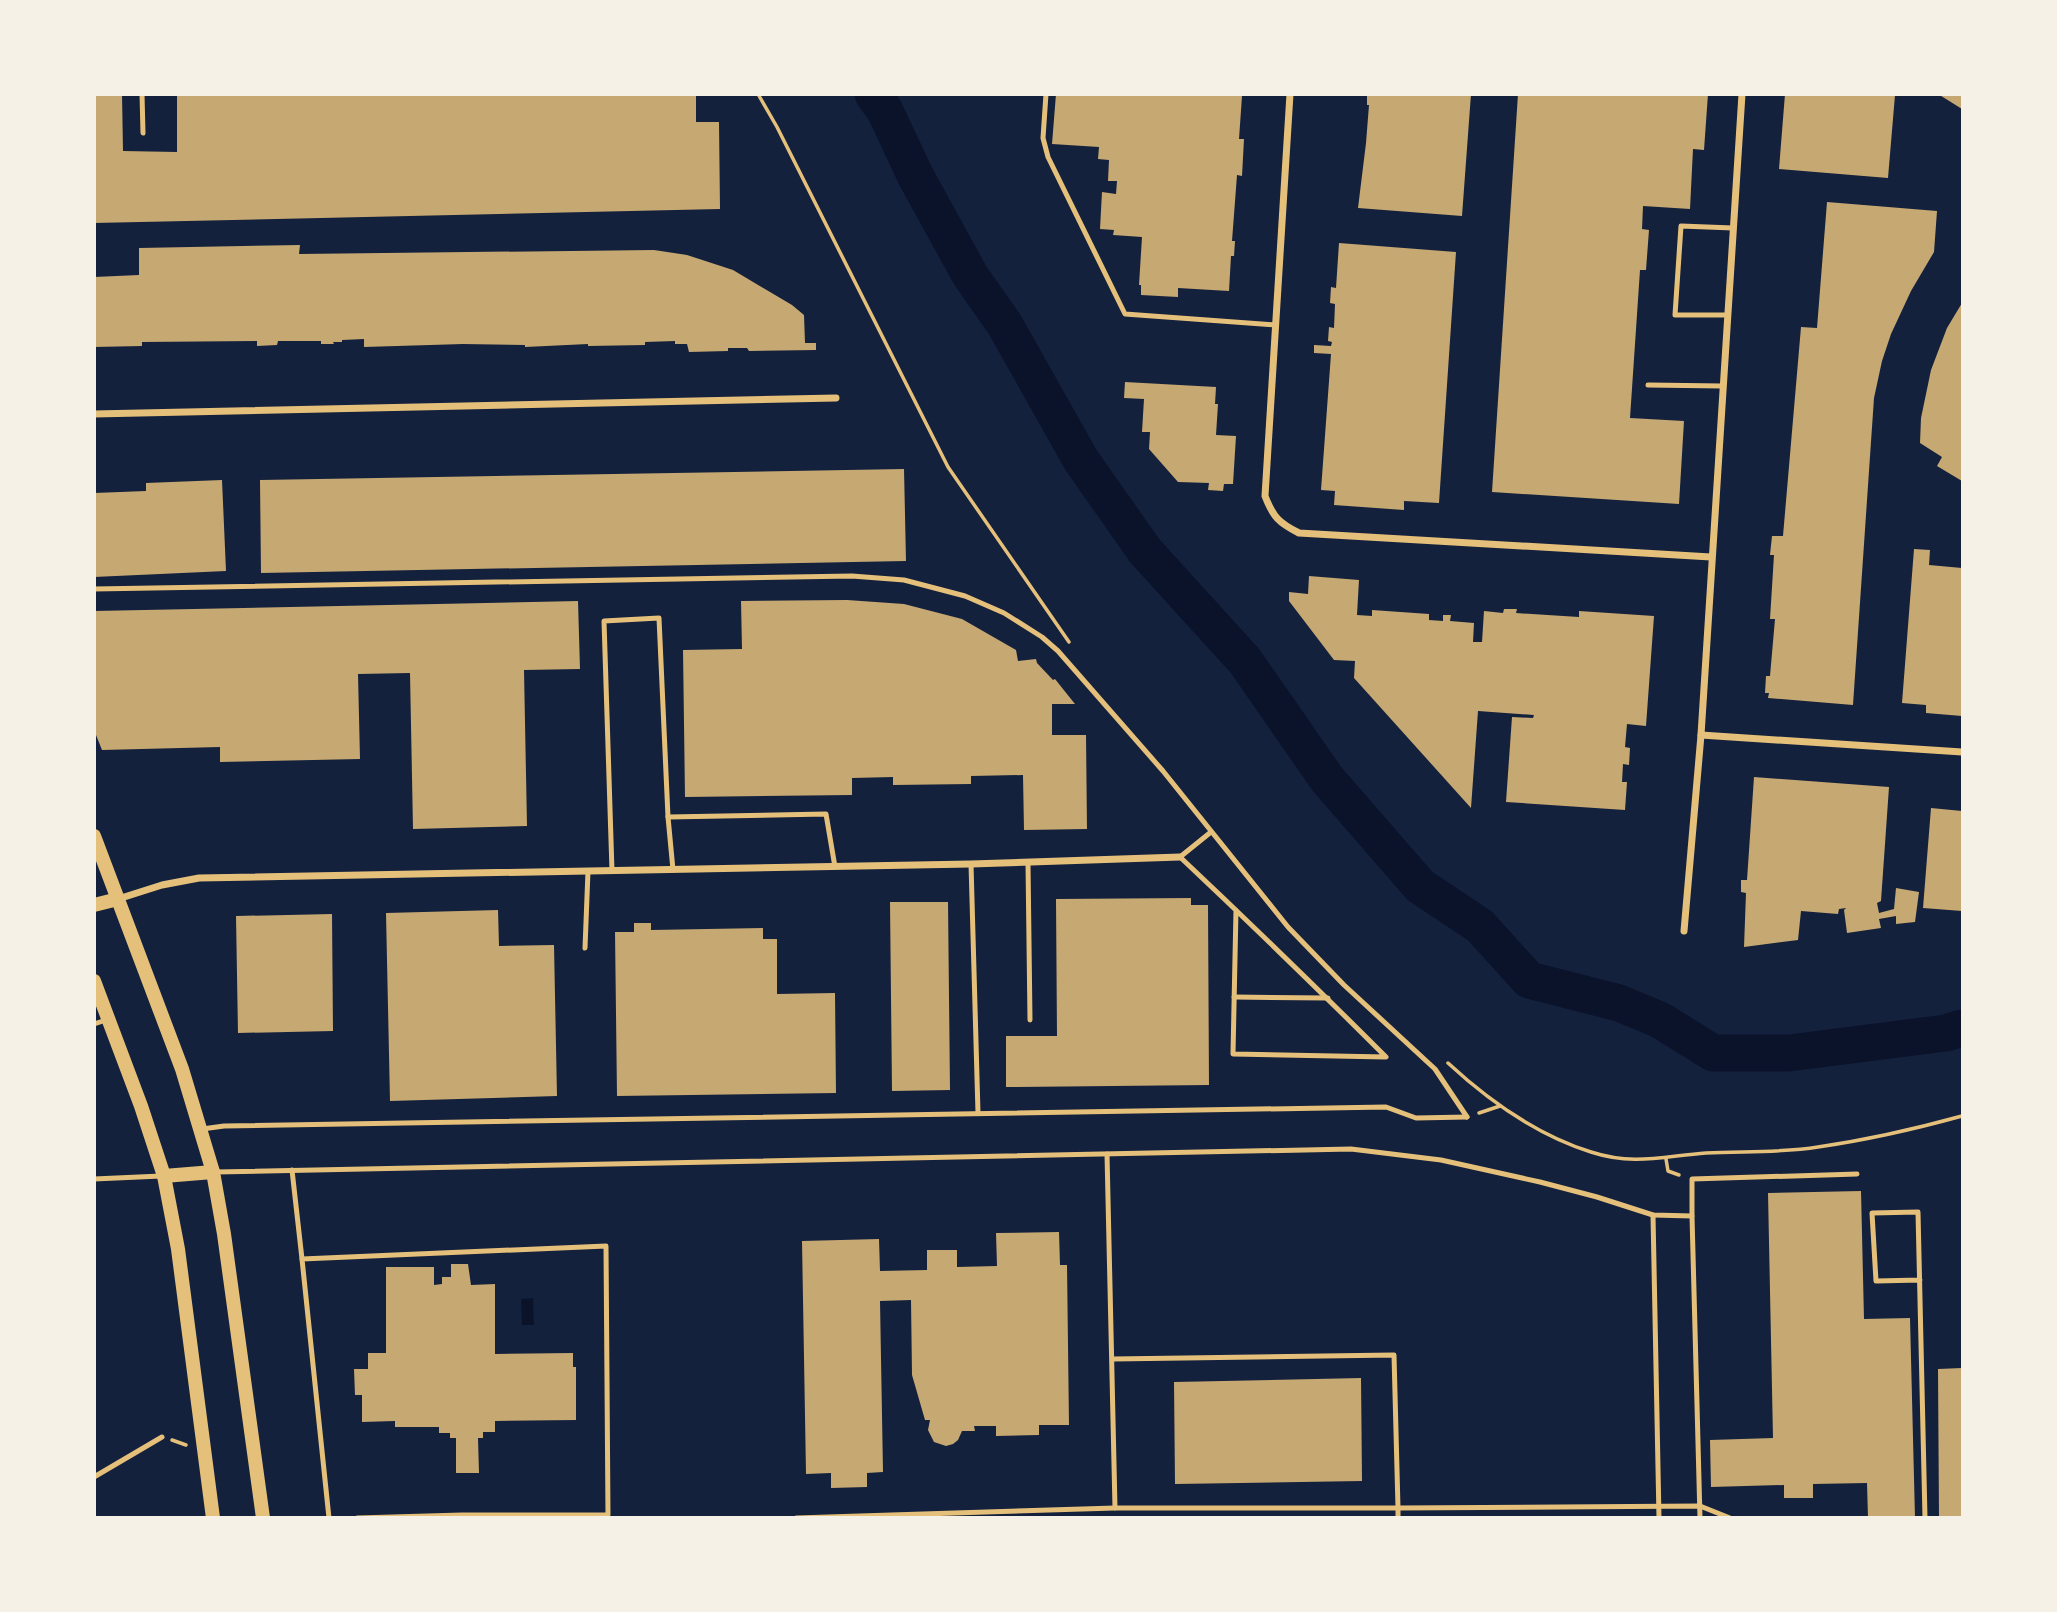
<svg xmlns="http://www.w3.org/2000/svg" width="2057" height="1612" viewBox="0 0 2057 1612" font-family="Raleway,sans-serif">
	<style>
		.water { fill: #0b132b }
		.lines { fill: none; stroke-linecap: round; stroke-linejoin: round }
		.river { stroke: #0b132b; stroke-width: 37 }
		.building { fill: #c6a872 }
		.path { stroke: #e5c07b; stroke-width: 3.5 }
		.service { stroke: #e5c07b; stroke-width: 5 }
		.minor { stroke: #e5c07b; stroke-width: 7 }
		.secondary { stroke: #e5c07b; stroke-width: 14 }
	</style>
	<rect width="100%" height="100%" fill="#14213d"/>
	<polygon class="water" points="533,1298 534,1325 522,1325 521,1299"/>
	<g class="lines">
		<polyline class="river" points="873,94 885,111 915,175 970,275 1005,325 1081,460 1145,551 1245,661 1327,779 1420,886 1480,926 1529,980 1619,1003 1660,1020 1713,1053 1789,1053 1946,1033 1962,1028"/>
	</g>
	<g class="building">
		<polygon points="94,94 122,94 123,151 177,152 177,94 696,94 696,122 719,122 720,209 94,223"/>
		<polygon points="1056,94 1242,96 1239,139 1244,139 1242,176 1237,175 1232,241 1235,241 1234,256 1231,256 1229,291 1178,288 1178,297 1141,295 1141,285 1139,285 1142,237 1113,235 1114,230 1100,229 1102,192 1116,194 1117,181 1108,181 1109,160 1098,159 1099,147 1052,144"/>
		<polygon points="1367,94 1471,94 1462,216 1358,208 1366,143 1369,105 1367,105"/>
		<polygon points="1518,94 1708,94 1704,150 1693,149 1690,209 1643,206 1642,229 1649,230 1646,270 1640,270 1630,418 1684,421 1679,504 1492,492"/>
		<polygon points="1785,94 1895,95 1888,178 1779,169"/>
		<polygon points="1938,94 1962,94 1962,109"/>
		<polygon points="1827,202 1937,211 1934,252 1911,291 1891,334 1882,361 1874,398 1853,705 1768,698 1769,693 1765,693 1766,676 1770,676 1775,619 1770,619 1774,555 1770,555 1772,536 1783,536 1801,327 1817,328"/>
		<polygon points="1339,243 1456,252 1439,503 1404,501 1404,510 1334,505 1335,491 1321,490 1331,354 1314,353 1314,345 1331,346 1332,342 1328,341 1329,327 1334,328 1335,304 1330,303 1331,287 1336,288"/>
		<polygon points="300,245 299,254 654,250 687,255 733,270 792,305 804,315 805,343 816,343 816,350 749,351 747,348 728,348 728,351 689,352 687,344 675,344 675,341 645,342 645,345 588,346 588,344 525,347 525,345 463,344 364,347 364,339 342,340 342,342 333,342 334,344 321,344 321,341 278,341 277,345 257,346 257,341 142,342 142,346 94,347 94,277 139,275 139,248"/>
		<polygon points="1962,303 1962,481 1937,466 1942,457 1920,443 1921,418 1931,370 1947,328"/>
		<polygon points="1125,382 1216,387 1215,404 1218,404 1216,435 1236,436 1233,484 1224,484 1223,491 1208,490 1209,483 1178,482 1149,449 1150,432 1142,432 1144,399 1124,398"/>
		<polygon points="904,469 906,561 261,573 260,480"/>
		<polygon points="222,480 226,571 94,577 94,493 146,491 146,483"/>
		<polygon points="1914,549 1930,550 1929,565 1962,568 1962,716 1926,713 1926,705 1902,703"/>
		<polygon points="1309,576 1359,580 1357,615 1372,616 1372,610 1429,614 1429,620 1443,621 1443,615 1451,615 1450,621 1474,623 1473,642 1482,642 1484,611 1503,613 1504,609 1517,609 1516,613 1579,617 1579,611 1654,616 1646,726 1627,724 1625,747 1630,748 1629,765 1623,764 1622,782 1627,782 1625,810 1506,802 1512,717 1533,718 1534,715 1478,711 1471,808 1354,678 1355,661 1334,660 1289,601 1289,592 1308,594"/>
		<polygon points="847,600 904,604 962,619 1016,650 1018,661 1036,659 1037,663 1053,680 1055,679 1075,704 1052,704 1052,735 1086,735 1087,829 1024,830 1023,775 971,776 971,784 893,785 893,777 852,778 852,795 685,797 683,650 742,649 741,601"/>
		<polygon points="578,601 580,669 524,670 527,826 413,829 410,673 358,674 360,759 220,762 220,747 102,750 94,730 94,611"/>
		<polygon points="1754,777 1889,787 1881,901 1877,903 1879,913 1894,909 1896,888 1919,892 1915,922 1896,924 1896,916 1879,919 1881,928 1847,933 1844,910 1846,908 1839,909 1838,914 1801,911 1798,940 1744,947 1746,893 1741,892 1741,880 1747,880"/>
		<polygon points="1931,808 1962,811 1962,911 1923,908"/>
		<polygon points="1191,898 1191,905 1208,905 1209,1085 1006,1087 1006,1036 1057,1036 1056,899"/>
		<polygon points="890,902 948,902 950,1090 892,1091"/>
		<polygon points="498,910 499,946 554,945 557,1096 390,1101 386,913"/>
		<polygon points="332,914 333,1031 238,1033 236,916"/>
		<polygon points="634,923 651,923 651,930 763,928 763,939 777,939 777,994 835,993 836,1093 617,1096 615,932 634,932"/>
		<polygon points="1861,1191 1864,1319 1910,1318 1915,1518 1868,1518 1867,1483 1813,1484 1813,1498 1784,1498 1784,1485 1711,1487 1710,1440 1773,1438 1768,1193"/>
		<polygon points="1059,1232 1060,1265 1067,1265 1069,1425 1039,1425 1039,1435 996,1436 996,1426 974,1426 975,1431 962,1431 958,1440 953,1444 946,1446 934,1442 928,1430 930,1420 925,1420 912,1375 911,1300 880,1301 883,1472 867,1473 867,1487 831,1488 831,1473 806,1474 802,1241 879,1239 880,1271 927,1270 927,1250 957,1250 957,1267 997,1266 996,1233"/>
		<polygon points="451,1264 468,1264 471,1285 495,1284 495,1354 573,1353 573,1367 576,1367 576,1420 495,1421 495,1432 483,1432 483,1438 478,1438 479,1473 456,1473 456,1438 450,1438 450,1433 439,1433 439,1427 395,1427 395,1421 362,1422 362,1395 355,1395 354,1369 368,1369 368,1353 386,1353 386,1267 434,1267 434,1285 442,1284 442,1277 451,1277"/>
		<polygon points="1962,1368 1962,1518 1939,1518 1938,1369"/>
		<polygon points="1361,1378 1362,1481 1175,1484 1174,1382"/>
	</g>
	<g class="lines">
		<g class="path">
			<polyline points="758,94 777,127 948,467 1069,642"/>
			<path d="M 1448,1063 C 1489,1101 1537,1135 1591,1152 C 1634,1166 1664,1156 1706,1153 C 1743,1151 1781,1153 1818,1147 C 1866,1140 1915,1129 1962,1116"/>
			<polyline points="1479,1113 1500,1106"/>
			<polyline points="1666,1159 1668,1171 1679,1175"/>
			<polyline points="172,1440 186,1445"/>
		</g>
		<g class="service">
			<polyline points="142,94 143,133"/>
			<polyline points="1046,94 1043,138 1048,157 1125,314 1276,325"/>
			<polyline points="1727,315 1675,315 1681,226 1733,228"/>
			<polyline points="1648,385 1722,386"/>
			<polyline points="94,589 852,576 904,580 965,596 1004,613 1042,637 1058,651 1163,771 1288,927 1344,985 1435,1069 1467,1117"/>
			<polyline points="668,817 673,870"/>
			<path d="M 1211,832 L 1180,857 C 1250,923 1318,989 1386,1057 L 1233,1054 L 1236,910"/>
			<polyline points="1028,863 1030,1020"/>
			<polyline points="971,864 978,1113"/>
			<polyline points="612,871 604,621 659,618 668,817 826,814 835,867"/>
			<polyline points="585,948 588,871"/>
			<polyline points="1234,997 1328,998"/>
			<polyline points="94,1024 106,1020"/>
			<polyline points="202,1129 224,1126 1386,1107 1416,1118 1467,1117"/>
			<polyline points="1107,1154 1115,1508"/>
			<polyline points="292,1170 302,1259"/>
			<polyline points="216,1172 1351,1149 1441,1160 1540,1182 1597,1197 1653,1215 1692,1216 1692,1179 1857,1174"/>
			<polyline points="94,1179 161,1176"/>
			<polyline points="1653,1215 1659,1518"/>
			<polyline points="1692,1216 1700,1518"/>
			<polyline points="1920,1280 1876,1281 1872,1213 1918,1212 1925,1518"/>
			<polyline points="1113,1359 1394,1355 1398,1508 1700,1506 1730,1518"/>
			<polyline points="94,1477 162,1437"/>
			<polyline points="329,1518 302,1259 606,1246 608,1515 462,1515 357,1518"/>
			<polyline points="796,1518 1115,1508 1398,1508 1398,1518"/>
		</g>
		<g class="minor">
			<path d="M 1290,94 L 1265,496 C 1273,517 1279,523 1299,533 L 1711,557"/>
			<polyline points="94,414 836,398"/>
			<polyline points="1701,735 1962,752"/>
			<polyline points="118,899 162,885 199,878 971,864 1180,857"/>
			<polyline points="1684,931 1701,735 1742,94"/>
		</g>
		<g class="secondary">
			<polyline points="94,836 182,1069 213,1172 224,1234 263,1518"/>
			<polyline points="94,905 118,899"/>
			<polyline points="94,981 141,1106 164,1176 178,1249 213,1518"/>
			<polyline points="164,1176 213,1172"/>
		</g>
	</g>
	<rect width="2057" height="1612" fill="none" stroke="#f6f1e7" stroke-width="192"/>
</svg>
